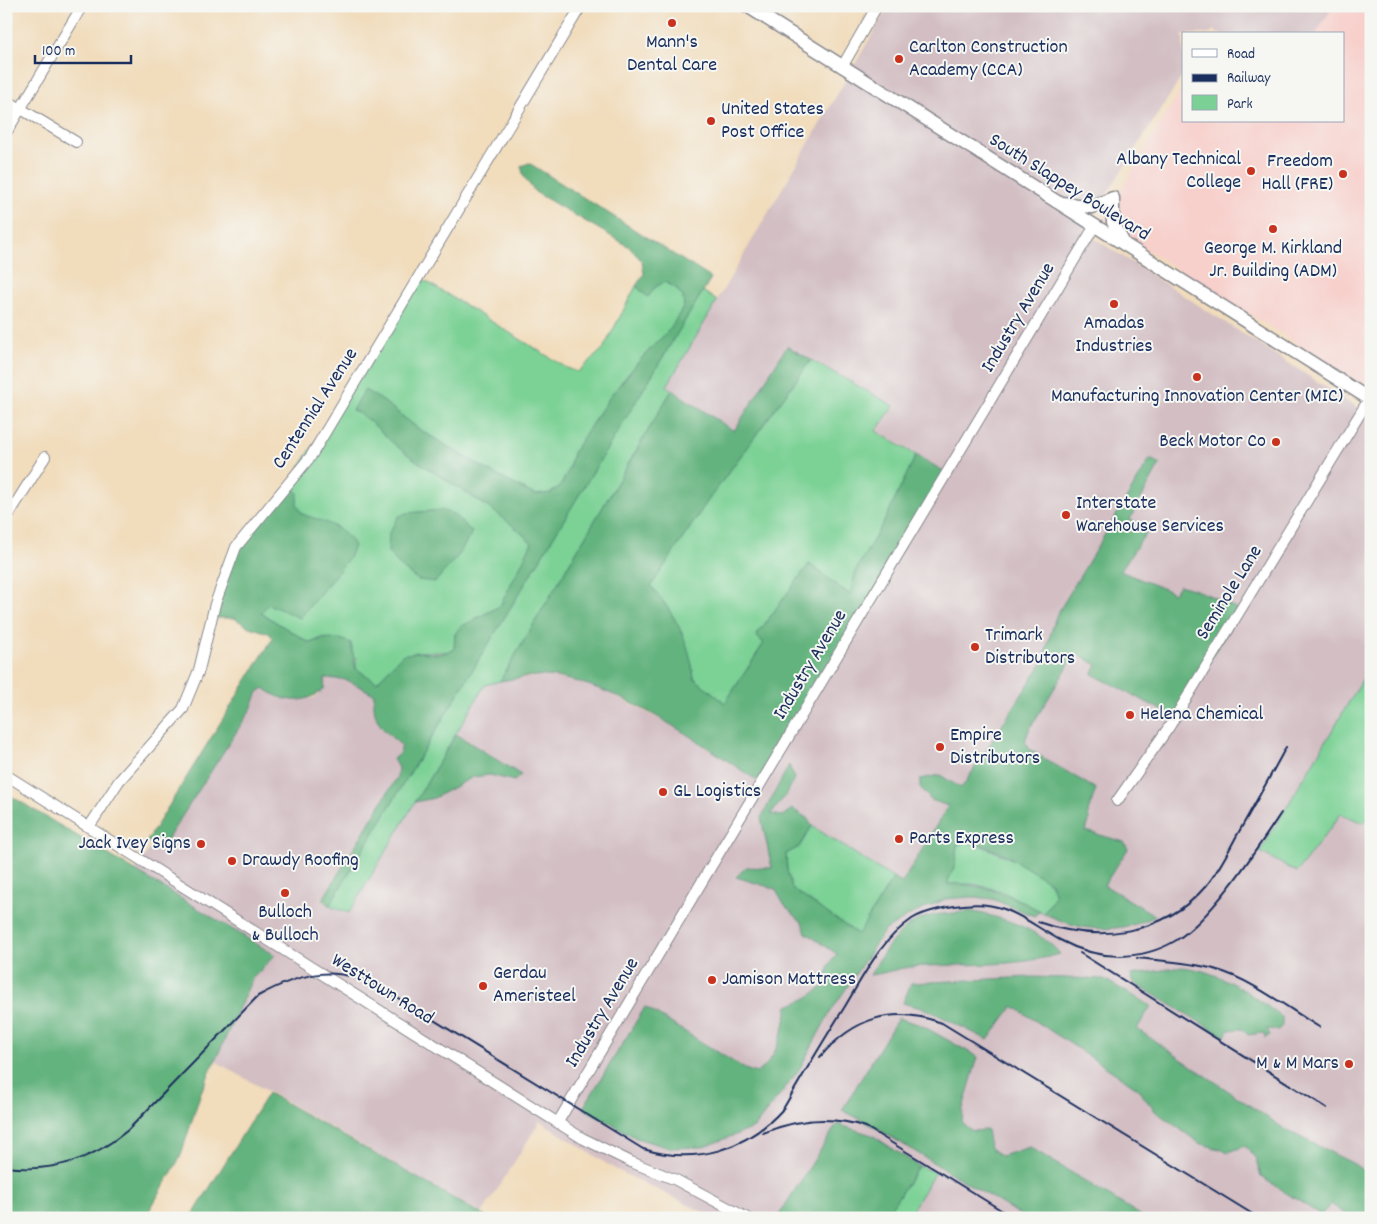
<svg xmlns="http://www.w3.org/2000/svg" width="1377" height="1224" viewBox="0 0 1377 1224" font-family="Dekko,sans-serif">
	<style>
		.built { fill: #f7d0cc }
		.industrial { fill: #d2bec3 }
		.green { fill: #7bd195; stroke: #4b807a }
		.forest { fill: #64b37e; stroke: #40716e }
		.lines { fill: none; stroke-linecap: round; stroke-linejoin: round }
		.minor-casing { stroke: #86868c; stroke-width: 12 }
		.major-casing { stroke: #86868c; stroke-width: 15 }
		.minor { stroke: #fff; stroke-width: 10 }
		.major { stroke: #fff; stroke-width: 12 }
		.rail { stroke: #1b2f5e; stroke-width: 2 }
		.poi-dot { fill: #c8321e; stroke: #f6f6f2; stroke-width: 2 }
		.labels { text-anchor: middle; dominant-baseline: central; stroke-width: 4; stroke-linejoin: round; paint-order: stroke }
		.poi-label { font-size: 20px; fill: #1b2f5e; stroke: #f6f6f2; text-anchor: start }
		.street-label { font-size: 20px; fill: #1b2f5e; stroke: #f6f6f2 }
	</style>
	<rect width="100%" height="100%" fill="#f6f6f2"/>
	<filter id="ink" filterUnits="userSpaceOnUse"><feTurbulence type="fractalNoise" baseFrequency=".02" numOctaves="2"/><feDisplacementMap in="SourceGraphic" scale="10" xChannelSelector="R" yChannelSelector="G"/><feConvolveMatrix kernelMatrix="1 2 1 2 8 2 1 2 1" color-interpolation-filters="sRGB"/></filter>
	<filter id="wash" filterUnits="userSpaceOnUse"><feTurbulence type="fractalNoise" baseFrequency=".0096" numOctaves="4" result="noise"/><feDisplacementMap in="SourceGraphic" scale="20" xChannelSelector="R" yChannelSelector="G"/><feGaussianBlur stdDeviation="1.12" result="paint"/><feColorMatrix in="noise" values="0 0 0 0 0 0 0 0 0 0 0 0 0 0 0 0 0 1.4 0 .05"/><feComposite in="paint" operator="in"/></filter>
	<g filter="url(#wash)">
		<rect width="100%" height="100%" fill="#f1dcbb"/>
		<polygon class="built" points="1231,6 1371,6 1371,390 1102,222 1183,86 1183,121 1343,121 1343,34 1214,34"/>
		<polygon class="industrial" points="889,6 1333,6 1316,34 1219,34 1213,30 1210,34 1183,34 1183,75 1083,231 1371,416 1371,1218 715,1218 615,1169 540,1121 482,1214 215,1061 252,979 274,955 135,871 153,844 161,849 251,709 258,692 264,688 281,699 301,700 314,698 324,689 324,678 347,680 374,694 373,707 390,736 402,746 399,754 397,777 323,899 349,913 415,802 434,798 473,777 490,775 514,781 521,776 456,734 485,684 496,681 545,676 594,685 675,727 761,783 947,473 876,430 894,407 786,347 734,432 667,386"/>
		<g class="green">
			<path d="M 419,277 L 567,368 L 578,372 L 603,349 L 636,286 L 648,297 L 654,288 L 664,282 L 675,287 L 683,297 L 684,306 L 670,329 L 640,360 L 611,395 L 573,453 L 569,469 L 561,485 L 551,493 L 535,495 L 496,475 L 420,430 L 383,401 L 352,410 L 369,419 L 399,447 L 514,525 L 532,543 L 500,606 L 475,619 L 455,634 L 454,650 C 438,654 433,651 418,652 C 405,653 385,672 377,682 L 356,669 L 356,658 L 324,637 L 310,643 L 261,613 L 268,604 L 300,617 L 349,558 L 337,527 L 302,514 L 287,487 Z"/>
			<polygon points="703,291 717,301 667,386 672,390 500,681 485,685 349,913 329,906"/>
			<path d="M 811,360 L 894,406 L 876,431 L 916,455 L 886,518 L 856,570 L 850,595 L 809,564 L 756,636 L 764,643 L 725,703 L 694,678 C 689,640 675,615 651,586 L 709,499 Z"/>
			<polygon points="1371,665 1371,812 1364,823 1341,814 1297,872 1260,852"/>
			<polygon points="812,826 893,878 858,935 792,889 787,870 786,854 799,847"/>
			<path d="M 966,841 C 983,845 1043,871 1051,885 C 1053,888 1054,893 1055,896 L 1044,913 L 1001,891 L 974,884 L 946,884 L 955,865 L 957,845 Z"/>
			<polygon points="919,1166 935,1172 907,1218 884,1218"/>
		</g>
		<g class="forest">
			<path d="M 529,163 L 711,278 L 329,906 L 323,899 L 397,777 L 398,768 L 393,759 L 399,754 L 402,746 C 382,729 372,722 374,694 L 347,680 L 325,678 L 324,689 C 305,705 283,703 264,688 L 258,692 L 251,709 L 161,849 L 147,841 L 273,638 L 269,633 L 249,627 L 234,618 L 212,618 L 230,559 L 287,487 L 295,489 L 298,493 L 297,504 L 302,514 C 321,521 345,526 354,546 L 349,558 L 300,618 L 268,604 L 261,613 L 310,643 C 326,637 335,636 351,643 L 356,669 L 377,682 L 402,655 L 417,652 L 439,654 L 454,650 L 455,634 L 460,627 L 500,606 L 532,543 C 493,504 442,481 399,448 C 380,433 374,421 352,410 L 365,390 L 383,401 L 420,430 L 496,475 L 535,495 L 551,493 L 561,485 L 569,469 L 573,453 L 611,395 L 640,360 L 670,329 L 684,306 L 683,297 L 675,287 L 664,282 L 654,288 L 648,297 L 636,286 L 644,274 L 642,261 L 628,246 L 535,192 L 524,177 L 521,166 Z"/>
			<path d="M 787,346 L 811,360 L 709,499 L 651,586 C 675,615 689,640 694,678 L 725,703 L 764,643 L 756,636 L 809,564 L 850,595 L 856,570 L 886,518 L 916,455 L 947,473 L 761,783 C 701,744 618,682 546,676 C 532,675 515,679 500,681 L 672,390 L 734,431 Z"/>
			<path d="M 1150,459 L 1160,464 L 1130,519 L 1148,530 L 1120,571 L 1174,593 L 1179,585 C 1201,591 1220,599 1240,611 L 1175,717 L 1092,674 L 1097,665 L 1076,653 L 1029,730 L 1025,741 L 1030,750 L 1096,789 L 1088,812 L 1089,821 L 1086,831 L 1124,842 L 1128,849 L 1104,885 L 1156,916 C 1118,934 1081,933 1044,913 L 1055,896 L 1051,883 L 1006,855 L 985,846 L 966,841 L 957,845 L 955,865 L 947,884 C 982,883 1009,894 1040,911 L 1034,916 L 992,899 L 972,897 L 946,899 L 912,914 L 884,931 L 828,1016 L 799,1070 L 754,1128 L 703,1147 L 670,1148 L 636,1138 L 583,1108 L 645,1007 L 745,1069 L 756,1073 C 776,1063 785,1026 788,1006 L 805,999 L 823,987 L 829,965 L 837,954 L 806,933 L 802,922 L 785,906 L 775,889 L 736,877 L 746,867 L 772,868 L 761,818 L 789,765 L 794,778 L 788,792 L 771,814 L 782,816 L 792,809 L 807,818 L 812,826 L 799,847 L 786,854 L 787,870 L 792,889 L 858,934 L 893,878 L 902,883 L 948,806 L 931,800 L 920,787 L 920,779 L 940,775 L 961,788 L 965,783 L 1042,663 L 1056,616 Z"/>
			<polygon points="441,510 453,514 472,532 458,556 435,582 418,580 401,567 388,552 389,533 398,517 406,513"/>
			<polygon points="456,734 521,775 514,781 490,775 473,777 434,798 415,802"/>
			<polygon points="6,793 275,955 252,979 201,1092 180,1158 145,1218 6,1218"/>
			<path d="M 969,911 C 1001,917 1039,928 1060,954 C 1012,968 960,963 911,967 C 897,968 884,974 870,975 C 883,953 899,925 926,917 C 939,913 955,914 969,911 Z"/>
			<path d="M 1182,967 C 1222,971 1250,994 1282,1017 L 1282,1026 L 1278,1030 L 1267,1029 L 1270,1035 L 1265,1038 L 1264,1033 L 1248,1035 L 1242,1029 L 1229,1030 L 1225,1037 L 1134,983 L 1131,975 Z"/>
			<polygon points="1031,977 1104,979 1151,1006 1137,1029 1286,1130 1354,1164 1371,1176 1371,1211 1363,1218 1350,1218 1331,1204 1321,1215 1261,1177 1256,1159 1245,1146 1229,1152 1199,1143 1155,1111 1136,1087 1013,1006 988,1040 928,1010 903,1003 911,983"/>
			<polygon points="898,1018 921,1025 978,1057 963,1108 962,1123 972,1131 987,1130 990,1148 1001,1156 1030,1147 1145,1218 1025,1218 871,1125 842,1110"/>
			<polygon points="268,1093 488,1218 191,1218"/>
			<polygon points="837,1124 872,1135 919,1166 884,1218 777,1218"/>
		</g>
	</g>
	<g filter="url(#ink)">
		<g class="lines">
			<defs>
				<g id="minor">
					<polyline points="842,67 877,6"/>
					<polyline points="6,100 76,142"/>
					<polyline points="6,133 82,6"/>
					<polyline points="6,519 45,457"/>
					<polyline points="6,775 582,1138 631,1162 676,1180 747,1218"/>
					<polyline points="1117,801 1169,727 1369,399"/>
					<polyline points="89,827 119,781 183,709 199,670 215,604 236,547 311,456 581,6"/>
					<polyline points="558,1122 1094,227"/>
				</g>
				<g id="major">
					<polyline points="747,6 1371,400"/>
					<polyline points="1062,203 1092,207 1113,198 1113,222 1124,244"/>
				</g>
			</defs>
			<use href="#minor" class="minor-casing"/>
			<use href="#major" class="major-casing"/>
			<use href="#minor" class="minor"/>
			<use href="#major" class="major"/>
			<g class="rail">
				<path d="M 1038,922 C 1097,943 1163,936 1206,886 C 1218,872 1227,854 1236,837 C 1253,807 1270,777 1286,747"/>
				<polyline points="1080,953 1327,1108"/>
				<path d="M 1137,958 C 1163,961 1189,962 1214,969 C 1251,979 1286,1007 1319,1027"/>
				<path d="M 820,1057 C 854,1018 892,1005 942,1023 L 1259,1218"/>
				<path d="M 763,1133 C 797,1119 830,1115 866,1127 L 1014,1218"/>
				<path d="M 6,1167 C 53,1173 92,1160 128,1130 L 258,996 C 304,971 337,964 385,990 L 643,1149 C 696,1165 746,1150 783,1109 C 803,1075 823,1041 844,1008 C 864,975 880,941 912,919 C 923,912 936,910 948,907 C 967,904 985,902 1004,909 C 1024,916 1041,930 1060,940 C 1097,960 1139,962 1175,941 C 1211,920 1257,849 1281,813"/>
			</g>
		</g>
	</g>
	<g class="poi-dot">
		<circle cx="672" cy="23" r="5"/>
		<circle cx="899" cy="59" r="5"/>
		<circle cx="711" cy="121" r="5"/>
		<circle cx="1251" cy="171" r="5"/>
		<circle cx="1343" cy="174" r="5"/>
		<circle cx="1273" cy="229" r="5"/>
		<circle cx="1114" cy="304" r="5"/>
		<circle cx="1197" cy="377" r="5"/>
		<circle cx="1276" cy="442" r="5"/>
		<circle cx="1066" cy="515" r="5"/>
		<circle cx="975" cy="647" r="5"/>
		<circle cx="1130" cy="715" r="5"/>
		<circle cx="940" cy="747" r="5"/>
		<circle cx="663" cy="792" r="5"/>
		<circle cx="899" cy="839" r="5"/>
		<circle cx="201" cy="844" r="5"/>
		<circle cx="232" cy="861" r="5"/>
		<circle cx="285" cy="893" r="5"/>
		<circle cx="712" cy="980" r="5"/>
		<circle cx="483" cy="986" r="5"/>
		<circle cx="1349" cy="1064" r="5"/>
	</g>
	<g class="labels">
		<g class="poi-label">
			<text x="672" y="43" text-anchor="middle">Mann's<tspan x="672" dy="23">Dental Care</tspan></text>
			<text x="909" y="48">Carlton Construction<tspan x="909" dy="23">Academy (CCA)</tspan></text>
			<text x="721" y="110">United States<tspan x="721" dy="23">Post Office</tspan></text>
			<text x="1241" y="160" text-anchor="end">Albany Technical<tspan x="1241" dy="23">College</tspan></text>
			<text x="1333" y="162" text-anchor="end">Freedom<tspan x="1333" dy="23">Hall (FRE)</tspan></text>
			<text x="1273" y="249" text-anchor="middle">George M. Kirkland<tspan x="1273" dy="23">Jr. Building (ADM)</tspan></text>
			<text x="1114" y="324" text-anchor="middle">Amadas<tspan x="1114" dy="23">Industries</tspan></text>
			<text x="1197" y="397" text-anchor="middle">Manufacturing Innovation Center (MIC)</text>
			<text x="1266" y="442" text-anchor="end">Beck Motor Co</text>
			<text x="1076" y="504">Interstate<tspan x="1076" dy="23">Warehouse Services</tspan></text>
			<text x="985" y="636">Trimark<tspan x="985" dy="23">Distributors</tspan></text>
			<text x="1140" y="715">Helena Chemical</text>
			<text x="950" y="736">Empire<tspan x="950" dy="23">Distributors</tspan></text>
			<text x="673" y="792">GL Logistics</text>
			<text x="909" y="839">Parts Express</text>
			<text x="191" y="844" text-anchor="end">Jack Ivey Signs</text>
			<text x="242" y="861">Drawdy Roofing</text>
			<text x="285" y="913" text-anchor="middle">Bulloch<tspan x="285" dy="23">&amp; Bulloch</tspan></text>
			<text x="493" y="974">Gerdau<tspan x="493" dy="23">Ameristeel</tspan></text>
			<text x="722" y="980">Jamison Mattress</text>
			<text x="1339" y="1064" text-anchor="end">M &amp; M Mars</text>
		</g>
		<g class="street-label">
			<text transform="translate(1069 188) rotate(32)">South Slappey Boulevard</text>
			<text transform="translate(1019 318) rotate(-59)">Industry Avenue</text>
			<text transform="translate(316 409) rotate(-57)">Centennial Avenue</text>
			<text transform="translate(1230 593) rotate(-58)">Seminole Lane</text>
			<text transform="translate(811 665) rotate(-59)">Industry Avenue</text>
			<text transform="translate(382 990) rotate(32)">Westtown Road</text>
			<text transform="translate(603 1013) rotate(-59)">Industry Avenue</text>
		</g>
	</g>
	<rect width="1377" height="1224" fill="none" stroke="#f6f6f2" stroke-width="25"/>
	<rect x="1182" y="32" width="162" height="90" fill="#f6f6f2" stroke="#9ea6b7"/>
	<rect x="1192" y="49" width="25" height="8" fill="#ffffff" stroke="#9ea6b7"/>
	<text x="1227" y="58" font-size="15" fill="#1b2f5e">Road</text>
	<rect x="1192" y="74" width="25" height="8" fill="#1b2f5e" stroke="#9ea6b7"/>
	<text x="1227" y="82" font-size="15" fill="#1b2f5e">Railway</text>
	<rect x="1192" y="95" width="25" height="15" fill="#7bd195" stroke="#9ea6b7"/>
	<text x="1227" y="108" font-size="15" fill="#1b2f5e">Park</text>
	<path d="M35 55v8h96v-8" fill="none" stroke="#1b2f5e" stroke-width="2.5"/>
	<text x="42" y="55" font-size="15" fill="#1b2f5e" stroke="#f6f6f2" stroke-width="4" paint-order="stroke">100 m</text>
</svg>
